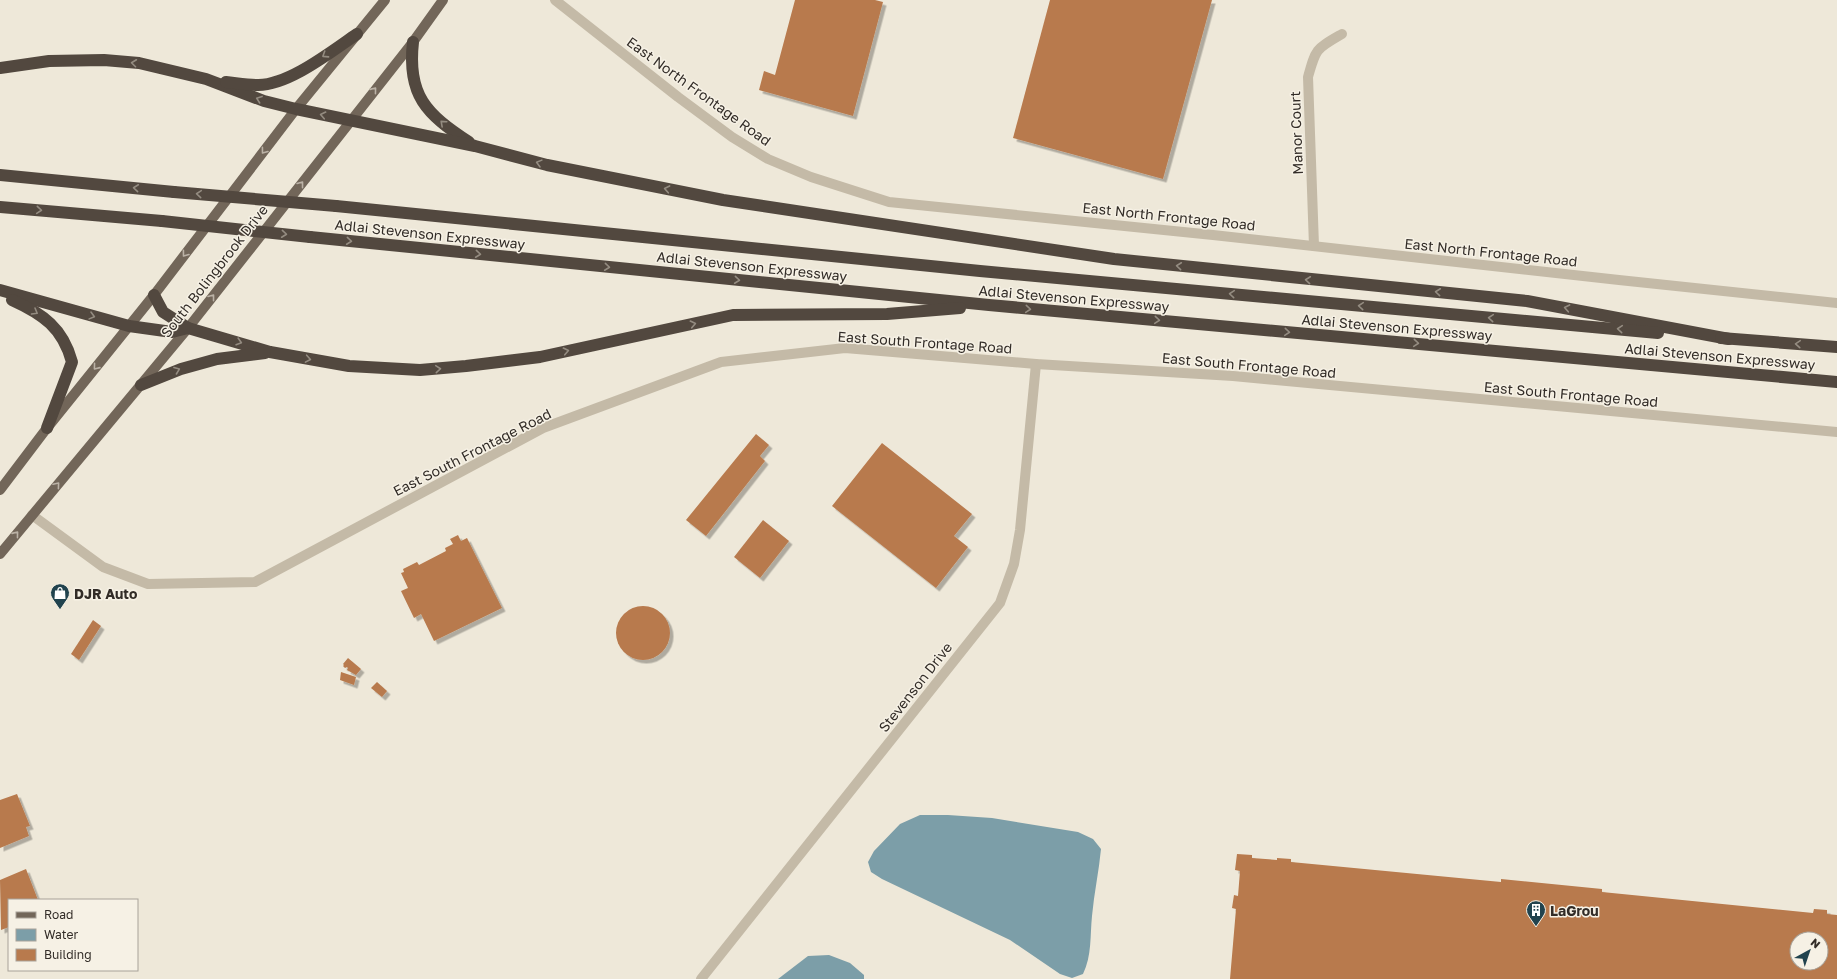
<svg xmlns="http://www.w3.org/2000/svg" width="1837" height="979" viewBox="0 0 1837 979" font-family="'Golos Text',sans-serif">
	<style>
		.water { fill: #7c9ea8 }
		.building { fill: #b87a4d; fill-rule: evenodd; filter: url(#shadow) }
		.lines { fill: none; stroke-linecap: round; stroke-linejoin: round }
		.minor { stroke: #c4baa7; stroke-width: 10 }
		.tertiary { stroke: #c4baa7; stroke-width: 10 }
		.primary { stroke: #726659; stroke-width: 10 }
		.motorway { stroke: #52483f; stroke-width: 12 }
		.motorway-bridge { stroke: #52483f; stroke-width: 12 }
		.oneway { stroke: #948c81 }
		.oneway2 { stroke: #bbb2a6 }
		.labels { text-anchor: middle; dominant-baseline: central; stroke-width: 3; stroke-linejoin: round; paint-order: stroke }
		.street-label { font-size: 14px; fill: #322c27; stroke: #f6f1e5 }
		.poi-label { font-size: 14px; font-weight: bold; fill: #322c27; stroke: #f6f1e5; text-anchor: start }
	</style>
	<defs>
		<filter id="shadow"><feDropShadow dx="3.5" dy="3.5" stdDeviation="0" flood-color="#0004"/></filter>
	</defs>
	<rect width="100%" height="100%" fill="#eee8d9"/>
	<g class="water">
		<path d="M 920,815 L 948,815 L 992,818 L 1078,832 L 1093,839 L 1101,849 C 1099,871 1094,893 1092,916 C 1090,935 1092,956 1083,974 L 1072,978 L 1060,974 L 1010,940 L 882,879 L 871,872 L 868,862 L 874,851 L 900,824 Z"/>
		<polygon points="829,955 850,963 864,975 864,979 778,979 808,956"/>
	</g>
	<g class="building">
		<polygon points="795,0 875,0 883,2 853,116 759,90 764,71 775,75"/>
		<polygon points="1050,0 1212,0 1163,179 1013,138"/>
		<polygon points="756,434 769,445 760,456 765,461 706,536 686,520"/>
		<polygon points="882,443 972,514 954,536 968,547 936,588 832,506"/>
		<polygon points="763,520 789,541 760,578 734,557"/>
		<polygon points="458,535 461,541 467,538 502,608 434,641 421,614 414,618 401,591 408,588 401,573 404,572 403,569 417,562 419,565 446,551 445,548 453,544 450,539"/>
		<circle cx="643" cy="633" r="27"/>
		<polygon points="93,620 101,626 79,660 71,654"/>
		<polygon points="348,658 361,669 356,675 347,670 348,668 347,667 345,668 343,666 344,665 343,664"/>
		<polygon points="341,672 356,677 354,685 340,680"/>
		<polygon points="377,682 387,691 382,697 371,688"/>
		<polygon points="17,794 30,826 26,827 29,836 0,848 0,800"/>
		<path d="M 1237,854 L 1252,855 L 1252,858 L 1277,860 L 1277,858 L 1291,859 L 1291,862 L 1501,882 L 1501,879 L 1602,889 L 1602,892 L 1813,913 L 1814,909 L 1827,910 L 1827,914 L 1837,915 L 1837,979 L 1230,979 L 1236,909 L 1232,908 L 1234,895 L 1238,896 L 1240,871 L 1235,870 ZM 1797,939 L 1821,939 L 1821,963 L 1797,963 Z"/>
		<polygon points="26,869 38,900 9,900 9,927 1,930 0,880"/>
	</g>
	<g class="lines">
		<g class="minor">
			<path d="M 1314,246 L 1308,77 C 1316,48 1316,49 1342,34"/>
			<polyline points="701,979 1000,603 1014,564 1020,530 1036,364"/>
		</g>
		<g class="tertiary">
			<polyline points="555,0 678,97 732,137 768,159 811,177 889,202 1213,235 1619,280 1837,303"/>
			<polyline points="32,515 103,567 148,584 255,582 543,428 721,362 845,348 1036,364 1233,376 1837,432"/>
		</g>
		<g class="primary">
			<polyline points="0,490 47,428 154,295 296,109 385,0"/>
			<polyline points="0,554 188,328 413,42 443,0"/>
		</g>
		<g class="motorway">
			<path d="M 413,42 C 407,95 426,114 469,142"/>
			<polyline points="0,68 49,61 104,60 139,63 206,79 264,101 296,109 475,146 547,165 723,200 1114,259 1527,301 1729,339"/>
			<path d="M 226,82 C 236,83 247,85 257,85 C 288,86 332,51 357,34"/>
			<polyline points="0,175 174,192"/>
			<polyline points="336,206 980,271 1658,333"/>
			<polyline points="0,207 162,221"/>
			<polyline points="310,237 989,305 1837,382"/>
			<polyline points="0,290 129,326 172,332 188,328"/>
			<polyline points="154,295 163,312 188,328 270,352 349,366 420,370 466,366 540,357 733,315 887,314 960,308"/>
			<path d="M 12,300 C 43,314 63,328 72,362 L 47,428"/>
			<polyline points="1721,338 1837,347"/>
			<polyline points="141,385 181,369 217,359 265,353"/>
		</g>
		<g class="motorway-bridge">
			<polyline points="174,192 336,206"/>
			<polyline points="162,221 310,237"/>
		</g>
	</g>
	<defs><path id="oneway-chevron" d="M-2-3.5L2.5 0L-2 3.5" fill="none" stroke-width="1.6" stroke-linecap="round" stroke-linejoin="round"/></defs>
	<g class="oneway">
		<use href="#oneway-chevron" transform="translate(325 55) rotate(147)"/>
		<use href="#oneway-chevron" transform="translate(134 63) rotate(-173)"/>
		<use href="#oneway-chevron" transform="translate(259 99) rotate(-160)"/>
		<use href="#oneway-chevron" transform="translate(323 115) rotate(-168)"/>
		<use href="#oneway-chevron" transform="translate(443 123) rotate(-138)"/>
		<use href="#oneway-chevron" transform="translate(539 163) rotate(-165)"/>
		<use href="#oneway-chevron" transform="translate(136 188) rotate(-174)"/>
		<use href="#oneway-chevron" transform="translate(667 189) rotate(-169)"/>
		<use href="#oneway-chevron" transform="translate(199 194) rotate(-175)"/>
		<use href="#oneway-chevron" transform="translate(39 210) rotate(5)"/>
		<use href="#oneway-chevron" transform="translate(284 234) rotate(6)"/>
		<use href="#oneway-chevron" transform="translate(349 241) rotate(6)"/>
		<use href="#oneway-chevron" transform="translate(478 254) rotate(6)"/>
		<use href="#oneway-chevron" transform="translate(1179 266) rotate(-174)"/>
		<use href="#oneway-chevron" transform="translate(607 267) rotate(6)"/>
		<use href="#oneway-chevron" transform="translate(737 280) rotate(6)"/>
		<use href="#oneway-chevron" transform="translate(1308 280) rotate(-174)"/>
		<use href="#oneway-chevron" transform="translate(1438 292) rotate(-174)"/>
		<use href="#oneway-chevron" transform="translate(1232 294) rotate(-175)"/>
		<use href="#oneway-chevron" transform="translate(1361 306) rotate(-175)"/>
		<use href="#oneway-chevron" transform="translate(1567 308) rotate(-169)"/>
		<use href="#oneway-chevron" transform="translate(1028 309) rotate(5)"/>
		<use href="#oneway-chevron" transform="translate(35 312) rotate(30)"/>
		<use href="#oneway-chevron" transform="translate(92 316) rotate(15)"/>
		<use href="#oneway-chevron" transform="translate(1491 318) rotate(-175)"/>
		<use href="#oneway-chevron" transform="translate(1157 320) rotate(5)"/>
		<use href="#oneway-chevron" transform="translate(693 324) rotate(-12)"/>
		<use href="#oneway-chevron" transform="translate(1620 329) rotate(-175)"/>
		<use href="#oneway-chevron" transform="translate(1287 332) rotate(5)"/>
		<use href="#oneway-chevron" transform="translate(239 342) rotate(17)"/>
		<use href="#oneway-chevron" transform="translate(1416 343) rotate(5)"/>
		<use href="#oneway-chevron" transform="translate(1798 344) rotate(-176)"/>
		<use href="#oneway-chevron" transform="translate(566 351) rotate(-12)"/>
		<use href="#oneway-chevron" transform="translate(308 359) rotate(10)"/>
		<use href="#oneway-chevron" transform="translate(438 369) rotate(-5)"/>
		<use href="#oneway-chevron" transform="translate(177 370) rotate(-21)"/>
	</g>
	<g class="oneway2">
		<use href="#oneway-chevron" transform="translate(374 90) rotate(-51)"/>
		<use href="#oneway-chevron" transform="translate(264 151) rotate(127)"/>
		<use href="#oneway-chevron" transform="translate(301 184) rotate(-52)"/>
		<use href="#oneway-chevron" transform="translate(185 254) rotate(127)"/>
		<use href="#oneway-chevron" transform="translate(212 297) rotate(-52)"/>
		<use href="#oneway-chevron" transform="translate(96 367) rotate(129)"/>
		<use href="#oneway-chevron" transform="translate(57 485) rotate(-50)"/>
		<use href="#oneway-chevron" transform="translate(16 534) rotate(-51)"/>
	</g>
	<defs>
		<symbol id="shop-pin" viewBox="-11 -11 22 30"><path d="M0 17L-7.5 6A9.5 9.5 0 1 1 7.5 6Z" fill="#21434e" stroke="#f6f1e5"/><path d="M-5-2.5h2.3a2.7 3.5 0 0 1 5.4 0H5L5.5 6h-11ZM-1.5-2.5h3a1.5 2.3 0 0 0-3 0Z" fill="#fff"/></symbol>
		<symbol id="building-pin" viewBox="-11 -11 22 30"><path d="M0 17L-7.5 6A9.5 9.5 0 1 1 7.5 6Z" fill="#21434e" stroke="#f6f1e5"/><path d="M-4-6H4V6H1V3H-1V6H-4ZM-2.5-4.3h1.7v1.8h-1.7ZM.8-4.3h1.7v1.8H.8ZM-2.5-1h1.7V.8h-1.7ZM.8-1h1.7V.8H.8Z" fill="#fff"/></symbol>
	</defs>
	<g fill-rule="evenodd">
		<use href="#shop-pin" x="49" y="582" width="22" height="30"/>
		<use href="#building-pin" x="1525" y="899" width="22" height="30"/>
	</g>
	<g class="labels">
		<g class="street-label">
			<text transform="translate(699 91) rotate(36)">East North Frontage Road</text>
			<text transform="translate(1296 133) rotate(-92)">Manor Court</text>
			<text transform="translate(1169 216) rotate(6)">East North Frontage Road</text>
			<text transform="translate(430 234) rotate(6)">Adlai Stevenson Expressway</text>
			<text transform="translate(1491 252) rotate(6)">East North Frontage Road</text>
			<text transform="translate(752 266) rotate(6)">Adlai Stevenson Expressway</text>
			<text transform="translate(214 271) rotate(-52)">South Bolingbrook Drive</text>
			<text transform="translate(1074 298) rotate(5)">Adlai Stevenson Expressway</text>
			<text transform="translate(1397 327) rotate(5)">Adlai Stevenson Expressway</text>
			<text transform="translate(925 342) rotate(4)">East South Frontage Road</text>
			<text transform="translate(1720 356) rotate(5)">Adlai Stevenson Expressway</text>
			<text transform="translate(1249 365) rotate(5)">East South Frontage Road</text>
			<text transform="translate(1571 394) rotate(5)">East South Frontage Road</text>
			<text transform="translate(472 452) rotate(-27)">East South Frontage Road</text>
			<text transform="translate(915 687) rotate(-52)">Stevenson Drive</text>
		</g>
		<g class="poi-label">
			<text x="74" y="593">DJR Auto</text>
			<text x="1550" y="910">LaGrou</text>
		</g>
	</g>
	<rect x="8" y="899" width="130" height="72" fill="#f6f1e5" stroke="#a8a299"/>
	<rect x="16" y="912" width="20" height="6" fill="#726659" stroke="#a8a299"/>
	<text x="44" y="919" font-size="12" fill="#322c27">Road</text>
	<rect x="16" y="929" width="20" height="12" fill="#7c9ea8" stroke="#a8a299"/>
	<text x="44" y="939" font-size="12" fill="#322c27">Water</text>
	<rect x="16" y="949" width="20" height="12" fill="#b87a4d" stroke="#a8a299"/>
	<text x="44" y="959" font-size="12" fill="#322c27">Building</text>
	<g transform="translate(1809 951) rotate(40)"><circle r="19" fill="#f6f1e5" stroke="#a8a299"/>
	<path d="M0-3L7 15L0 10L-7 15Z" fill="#21434e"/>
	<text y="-6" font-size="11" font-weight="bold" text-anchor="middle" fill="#322c27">N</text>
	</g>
</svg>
